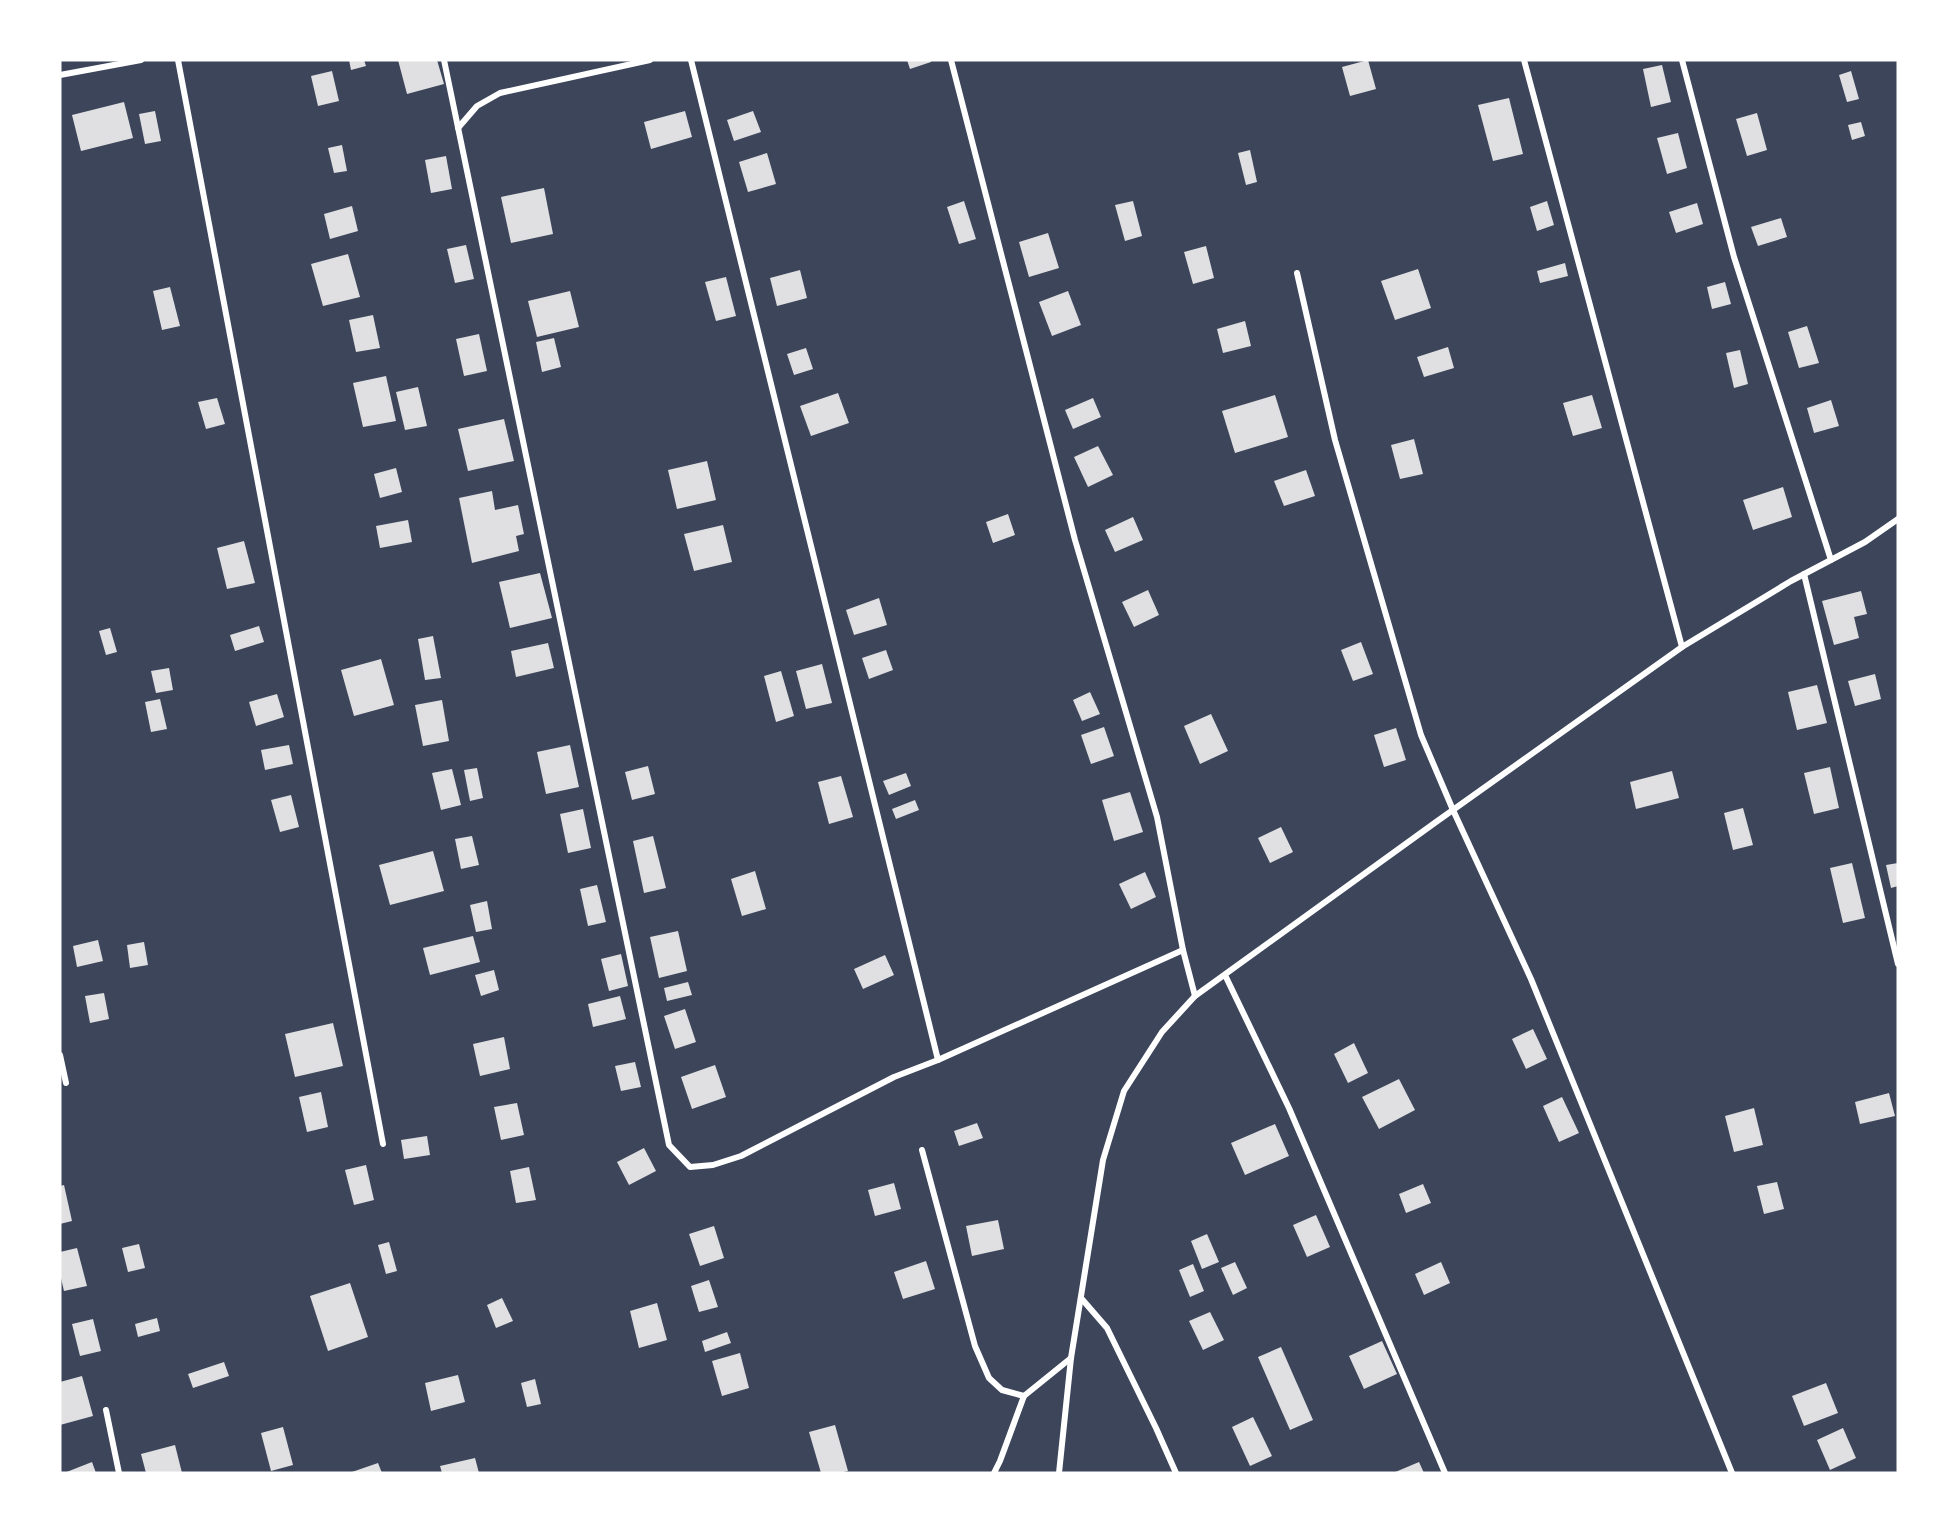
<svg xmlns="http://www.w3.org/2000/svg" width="1958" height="1533" viewBox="0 0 1958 1533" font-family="'Fira Sans Condensed',sans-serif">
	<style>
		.green { fill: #3c4559 }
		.building { fill: #e0e0e3 }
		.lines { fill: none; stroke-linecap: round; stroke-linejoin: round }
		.minor { stroke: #fff; stroke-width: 6 }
	</style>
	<rect width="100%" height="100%" fill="#2d3142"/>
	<rect class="green" x="60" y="60" width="1838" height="1413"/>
	<g class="building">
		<polygon points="349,60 364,60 366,66 351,70"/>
		<polygon points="398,60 437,60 444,84 407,94"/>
		<polygon points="907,60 931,60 931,62 910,69"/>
		<polygon points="1368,60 1376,89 1350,96 1342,67"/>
		<polygon points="1662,65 1671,102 1651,107 1643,69"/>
		<polygon points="332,71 339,101 318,106 311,76"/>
		<polygon points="1851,71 1859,99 1847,102 1839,75"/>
		<polygon points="1509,98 1523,154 1493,161 1478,105"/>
		<polygon points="124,102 133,138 81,151 72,115"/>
		<polygon points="155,111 161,141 145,144 139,114"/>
		<polygon points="685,111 692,137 651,149 644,122"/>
		<polygon points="753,111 761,132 734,141 727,120"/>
		<polygon points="1757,113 1767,150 1747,156 1736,119"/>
		<polygon points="1861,122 1865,136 1852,140 1848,125"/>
		<polygon points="1678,133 1687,168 1667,174 1657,138"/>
		<polygon points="342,145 347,171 334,173 328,148"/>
		<polygon points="1250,150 1257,182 1246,185 1238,153"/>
		<polygon points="767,153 776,184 748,192 739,162"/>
		<polygon points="446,156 452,189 431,193 425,160"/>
		<polygon points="544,188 553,234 511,243 501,197"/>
		<polygon points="964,201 976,239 959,244 947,207"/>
		<polygon points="1133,201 1142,236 1125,241 1115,205"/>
		<polygon points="1547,201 1554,225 1537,231 1530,207"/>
		<polygon points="1697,203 1703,224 1676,233 1669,212"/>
		<polygon points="352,206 358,231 330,239 324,214"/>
		<polygon points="1781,218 1787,237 1758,246 1751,227"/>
		<polygon points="1048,233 1059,268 1029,277 1019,242"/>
		<polygon points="466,245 474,279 455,283 447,249"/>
		<polygon points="1206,246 1214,278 1193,284 1184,252"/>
		<polygon points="348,254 360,297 323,306 311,264"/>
		<polygon points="1565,263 1568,276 1540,283 1537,271"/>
		<polygon points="1418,269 1431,308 1395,320 1381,281"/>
		<polygon points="800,270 807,298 777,306 770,278"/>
		<polygon points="726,277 736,316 716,321 705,282"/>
		<polygon points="1725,282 1731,304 1712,309 1707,287"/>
		<polygon points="170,287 180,326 162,330 153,291"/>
		<polygon points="570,291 579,327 537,337 528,301"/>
		<polygon points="1068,291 1081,325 1052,336 1039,302"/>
		<polygon points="373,315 380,348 356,352 349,320"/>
		<polygon points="1245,321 1251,346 1223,353 1217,329"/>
		<polygon points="1807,326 1819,363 1799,368 1788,332"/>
		<polygon points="479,334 487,371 464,376 456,339"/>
		<polygon points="554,338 561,367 542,372 536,342"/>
		<polygon points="1448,347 1454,368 1424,377 1417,357"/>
		<polygon points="806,348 813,369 794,375 787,354"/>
		<polygon points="1740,350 1748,384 1734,388 1726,353"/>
		<polygon points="386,376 396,421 363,427 353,383"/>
		<polygon points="418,387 427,426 405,430 396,392"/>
		<polygon points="838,393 849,423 811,436 800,406"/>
		<polygon points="1275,395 1288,437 1235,453 1222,411"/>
		<polygon points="1592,395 1602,428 1573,436 1563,403"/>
		<polygon points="217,398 225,424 206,429 198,402"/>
		<polygon points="1093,398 1101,417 1073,429 1065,410"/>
		<polygon points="1831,400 1839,426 1814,433 1807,408"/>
		<polygon points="504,419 514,461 468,471 458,429"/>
		<polygon points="1414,439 1423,474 1400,479 1391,445"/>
		<polygon points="1098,446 1113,475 1088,487 1074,457"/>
		<polygon points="707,461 716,500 677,509 668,470"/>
		<polygon points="396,468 402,492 380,498 374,474"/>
		<polygon points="1306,470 1315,496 1284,506 1274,481"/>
		<polygon points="1783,487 1792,517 1753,530 1743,500"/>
		<polygon points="492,491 495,510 518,505 524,534 516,536 519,551 472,563 459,498"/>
		<polygon points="1008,514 1015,535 993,543 986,522"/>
		<polygon points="1133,517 1143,540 1115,552 1105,530"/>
		<polygon points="408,520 412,542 380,548 376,526"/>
		<polygon points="723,525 732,562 694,571 684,534"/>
		<polygon points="244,541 255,583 227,589 217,548"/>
		<polygon points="540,573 552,618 510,628 499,582"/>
		<polygon points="1148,590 1159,615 1134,627 1122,602"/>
		<polygon points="1861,591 1867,614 1854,617 1859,638 1834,645 1822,601"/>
		<polygon points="879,598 887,625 854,635 846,610"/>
		<polygon points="259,626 264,642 235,651 230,635"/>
		<polygon points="110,628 117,652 106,655 99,631"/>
		<polygon points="433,636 441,678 425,680 418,639"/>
		<polygon points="1361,642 1373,674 1353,681 1341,650"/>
		<polygon points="548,643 554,668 516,677 511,651"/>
		<polygon points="886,650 893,670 869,679 862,658"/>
		<polygon points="381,659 394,705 354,716 341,670"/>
		<polygon points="822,664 832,703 806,709 796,671"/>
		<polygon points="169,668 173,690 156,693 151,671"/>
		<polygon points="781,671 794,716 776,722 764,676"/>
		<polygon points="1875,674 1881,699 1855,706 1848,681"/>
		<polygon points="1817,685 1827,723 1797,730 1788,692"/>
		<polygon points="1090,692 1100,714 1082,721 1073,700"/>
		<polygon points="277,694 284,717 256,726 249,702"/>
		<polygon points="160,699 167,729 151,732 145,702"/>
		<polygon points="442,700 449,741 423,746 415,705"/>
		<polygon points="1211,714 1228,751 1200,764 1184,726"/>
		<polygon points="1104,727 1114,756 1091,764 1081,735"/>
		<polygon points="1396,728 1406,760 1384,767 1374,735"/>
		<polygon points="289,745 293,764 265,770 261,750"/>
		<polygon points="570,745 579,787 546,794 537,752"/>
		<polygon points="648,766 655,794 632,800 625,772"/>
		<polygon points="1830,767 1839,808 1814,814 1804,773"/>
		<polygon points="477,768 483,798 470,801 464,770"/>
		<polygon points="452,769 461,805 441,810 432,773"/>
		<polygon points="1672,771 1679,798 1636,809 1630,782"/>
		<polygon points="906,773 911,786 889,795 883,781"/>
		<polygon points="841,776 853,817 829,824 818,782"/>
		<polygon points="1130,792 1143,832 1114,841 1102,800"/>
		<polygon points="291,795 299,827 280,832 271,800"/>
		<polygon points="915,800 919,810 896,819 892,809"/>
		<polygon points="1743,808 1753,845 1733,850 1724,813"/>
		<polygon points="583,809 591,848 568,853 560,814"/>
		<polygon points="1281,827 1293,852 1270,863 1258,838"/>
		<polygon points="472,836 479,865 461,869 455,839"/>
		<polygon points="653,836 666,888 644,893 633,841"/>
		<polygon points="433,851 444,891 390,905 379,865"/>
		<polygon points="1852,863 1865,918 1843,923 1830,868"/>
		<polygon points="1898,863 1898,886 1891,888 1886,865"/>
		<polygon points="755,871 766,909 742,916 731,879"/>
		<polygon points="1145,872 1156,897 1131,909 1119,884"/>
		<polygon points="597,885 606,922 588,926 580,889"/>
		<polygon points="487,901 492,929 476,932 470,905"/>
		<polygon points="678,931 687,971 659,978 650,937"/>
		<polygon points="473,936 480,962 430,975 423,948"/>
		<polygon points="98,940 103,961 77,967 73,946"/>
		<polygon points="144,942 148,965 130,968 127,945"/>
		<polygon points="621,954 628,986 609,991 601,959"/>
		<polygon points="885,955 894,975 863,989 854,969"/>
		<polygon points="494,970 499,990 481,996 475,975"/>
		<polygon points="688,982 692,995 667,1001 664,988"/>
		<polygon points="104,993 109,1019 90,1023 85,996"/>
		<polygon points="620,996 626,1019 593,1027 588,1004"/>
		<polygon points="685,1009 696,1042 675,1049 664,1016"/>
		<polygon points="333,1023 343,1066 295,1077 285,1034"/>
		<polygon points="1533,1029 1547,1059 1526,1069 1512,1039"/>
		<polygon points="504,1037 510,1069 480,1076 473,1044"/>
		<polygon points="1354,1043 1368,1073 1348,1083 1334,1054"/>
		<polygon points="635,1062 641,1087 621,1091 615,1066"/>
		<polygon points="715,1065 726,1097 692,1109 681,1077"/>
		<polygon points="1399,1079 1415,1110 1379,1129 1362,1097"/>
		<polygon points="321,1092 328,1127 307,1132 299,1097"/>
		<polygon points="1889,1093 1895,1116 1860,1124 1855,1102"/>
		<polygon points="1562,1097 1579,1133 1559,1142 1543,1106"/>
		<polygon points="517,1103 524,1135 501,1140 494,1107"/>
		<polygon points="1754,1108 1763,1145 1734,1152 1725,1116"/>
		<polygon points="977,1123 983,1138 959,1146 954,1131"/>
		<polygon points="1275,1124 1289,1156 1245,1175 1231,1143"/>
		<polygon points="427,1136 430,1155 404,1159 401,1140"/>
		<polygon points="644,1148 656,1171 629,1185 617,1162"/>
		<polygon points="366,1165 374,1200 354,1205 345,1170"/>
		<polygon points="529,1167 536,1200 516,1203 510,1171"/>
		<polygon points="1777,1182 1784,1209 1764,1214 1757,1186"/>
		<polygon points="894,1183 901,1209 875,1216 868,1190"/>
		<polygon points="1423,1184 1431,1203 1406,1213 1399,1194"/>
		<polygon points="64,1185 72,1221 60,1224 60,1186"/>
		<polygon points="1316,1215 1330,1247 1307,1257 1293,1225"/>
		<polygon points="998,1220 1004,1249 972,1256 966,1226"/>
		<polygon points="714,1226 724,1258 700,1266 689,1234"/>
		<polygon points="1207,1234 1219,1262 1202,1269 1191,1241"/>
		<polygon points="389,1242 397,1271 386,1274 378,1245"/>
		<polygon points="139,1244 145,1268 128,1272 122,1248"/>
		<polygon points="77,1248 87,1286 64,1291 60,1274 60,1252"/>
		<polygon points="926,1261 935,1289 903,1299 894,1272"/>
		<polygon points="1235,1262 1247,1288 1233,1295 1221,1268"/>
		<polygon points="1441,1262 1450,1283 1424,1295 1415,1274"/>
		<polygon points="1193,1264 1204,1291 1190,1297 1179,1270"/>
		<polygon points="709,1280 718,1307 699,1312 691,1286"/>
		<polygon points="350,1283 368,1337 328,1351 310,1296"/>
		<polygon points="502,1298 513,1321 496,1328 487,1305"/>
		<polygon points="657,1303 667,1340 639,1348 630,1311"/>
		<polygon points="1210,1312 1224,1340 1203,1350 1189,1321"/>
		<polygon points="157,1318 160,1331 138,1337 135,1324"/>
		<polygon points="93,1319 101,1351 80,1356 72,1324"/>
		<polygon points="727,1332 731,1343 705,1352 702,1341"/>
		<polygon points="1382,1341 1397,1374 1364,1389 1349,1356"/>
		<polygon points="1281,1347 1313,1420 1290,1430 1258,1357"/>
		<polygon points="740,1353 749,1388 722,1396 712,1361"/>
		<polygon points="224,1362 229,1376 193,1388 188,1374"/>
		<polygon points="458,1375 465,1402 431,1411 425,1383"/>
		<polygon points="82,1376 93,1416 60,1425 60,1382"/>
		<polygon points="535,1379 541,1404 527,1407 521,1383"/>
		<polygon points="1826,1383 1838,1413 1804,1426 1792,1396"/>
		<polygon points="1253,1417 1272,1456 1250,1466 1232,1427"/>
		<polygon points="835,1425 848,1471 839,1473 821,1473 809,1432"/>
		<polygon points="283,1427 293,1465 271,1471 261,1433"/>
		<polygon points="1843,1428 1856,1458 1830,1470 1817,1440"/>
		<polygon points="175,1445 182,1473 146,1473 141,1454"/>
		<polygon points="475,1458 479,1473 442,1473 440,1466"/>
		<polygon points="92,1462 96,1473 64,1473"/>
		<polygon points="1419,1462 1424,1473 1393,1473"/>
		<polygon points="378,1463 382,1473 349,1473"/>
	</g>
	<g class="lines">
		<g class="minor">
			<polyline points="178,60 383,1144"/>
			<polyline points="444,60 669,1145 690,1167 713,1165 741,1156 894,1077 938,1060 1183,950"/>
			<polyline points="691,60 938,1060"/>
			<polyline points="951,60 1075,540 1157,817 1183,950 1195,996"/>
			<polyline points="1524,60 1682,647"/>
			<polyline points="1682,60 1734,257 1831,560"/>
			<polyline points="60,75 141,60"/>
			<polyline points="458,128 477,106 500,93 650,60"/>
			<polyline points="1297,273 1335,440 1421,735 1453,810 1531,979 1732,1473"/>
			<polyline points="1804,574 1898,964"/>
			<polyline points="1225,975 1289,1108 1445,1473"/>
			<polyline points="60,1055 66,1083"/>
			<polyline points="922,1150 975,1346 989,1378 1002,1390 1024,1396"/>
			<polyline points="1081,1298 1107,1328 1156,1428 1176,1473"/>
			<polyline points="106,1410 119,1473"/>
			<polyline points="994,1473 1000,1461 1024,1396 1071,1358"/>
			<polyline points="1059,1473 1071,1358 1103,1160 1124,1091 1162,1032 1195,996 1436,822 1682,647 1791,581 1865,542 1898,519"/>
		</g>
	</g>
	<rect width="1958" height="1533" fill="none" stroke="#ffffff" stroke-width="123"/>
</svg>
